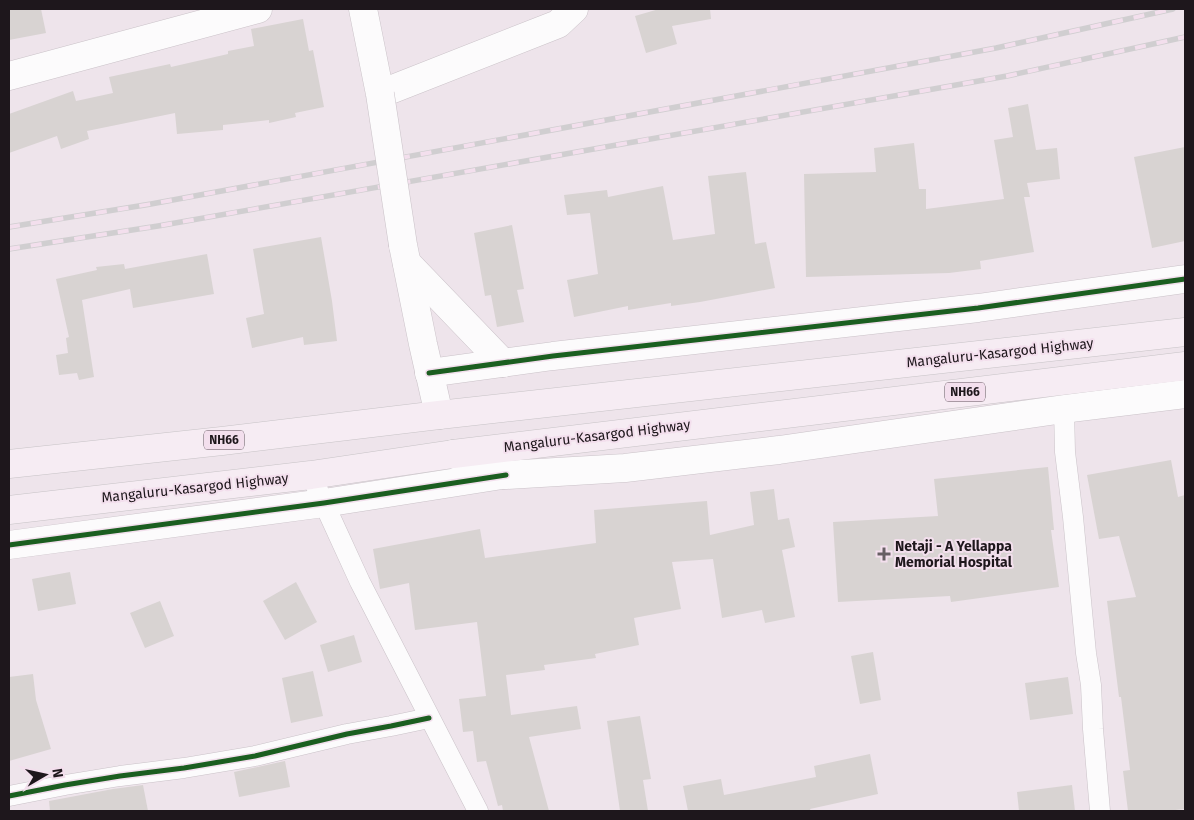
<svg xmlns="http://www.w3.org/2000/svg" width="1194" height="820" viewBox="0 0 1194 820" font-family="'Fira Sans',sans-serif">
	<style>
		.building { fill: #d8d3d2 }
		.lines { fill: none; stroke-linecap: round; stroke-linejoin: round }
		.street-casing { stroke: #cac2c8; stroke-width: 21 }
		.secondary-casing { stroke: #cac2c8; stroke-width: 29 }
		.highway-casing { stroke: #c7c3c6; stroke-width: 29 }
		.street { stroke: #fcfbfc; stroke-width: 20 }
		.secondary { stroke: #fcfbfc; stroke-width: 28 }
		.highway { stroke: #f6ecf3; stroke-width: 28 }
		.rail-casing { stroke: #d0ced0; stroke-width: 5.5 }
		.rail { stroke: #f3dfed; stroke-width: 4; stroke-dasharray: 11; stroke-linecap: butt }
		.secondary-bridge-casing { stroke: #cac2c8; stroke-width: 29; stroke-linecap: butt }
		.secondary-bridge { stroke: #fcfbfc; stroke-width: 28 }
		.cycleway-casing { stroke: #f3dfed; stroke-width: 8 }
		.cycleway { stroke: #1b5e20; stroke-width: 5 }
		.poi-dot { fill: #675f64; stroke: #f3dfed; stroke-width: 2 }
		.labels { text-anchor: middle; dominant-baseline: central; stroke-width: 4; stroke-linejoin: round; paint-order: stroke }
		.shield { fill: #f3dfed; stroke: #5e535b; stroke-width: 1 }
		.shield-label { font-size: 12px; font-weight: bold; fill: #1e171c }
		.street-label { font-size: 14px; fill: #1e171c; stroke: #f3dfed }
		.poi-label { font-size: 14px; font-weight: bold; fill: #1e171c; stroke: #f3dfed; text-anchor: start }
	</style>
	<rect width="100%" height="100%" fill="#eee4eb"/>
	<g class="building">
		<polygon points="9,9 41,9 46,33 9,40"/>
		<polygon points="659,9 710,9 711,19 672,26 677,44 646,53 635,16"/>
		<polygon points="303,19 309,51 313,50 324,107 295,113 296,117 269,123 269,120 223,125 223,130 177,134 175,113 87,131 89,139 61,149 57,136 9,153 9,114 73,91 76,101 113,93 109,77 170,64 171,67 228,54 228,51 254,46 251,29"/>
		<polygon points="1028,104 1036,150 1057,148 1060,179 1027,183 1030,197 1024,197 1034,252 980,261 981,269 949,273 806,277 804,174 876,172 874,148 914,143 919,189 926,189 926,209 1004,199 994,140 1013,137 1008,108"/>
		<polygon points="1185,147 1185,241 1152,248 1134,157"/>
		<polygon points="746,172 755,244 766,242 775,288 700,302 671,306 671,303 628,310 628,306 574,317 567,280 598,274 590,213 567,215 564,195 607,190 608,197 663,186 673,240 715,234 708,176"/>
		<polygon points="512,225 524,289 517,290 524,322 497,327 491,295 485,296 474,233"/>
		<polygon points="321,237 332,301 337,341 304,345 303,337 252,348 246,318 264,314 253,249"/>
		<polygon points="207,254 214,294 133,308 130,289 82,300 94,377 79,380 77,373 59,375 56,355 68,353 66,338 69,337 56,279 97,270 96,267 124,264 125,269"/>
		<polygon points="1171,460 1178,497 1185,495 1185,809 1166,811 1128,811 1123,771 1130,770 1121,697 1119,697 1107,601 1136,597 1119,536 1099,539 1087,475"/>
		<polygon points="1048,467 1054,530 1051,530 1059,587 951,602 950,596 838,602 833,522 938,516 934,479"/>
		<polygon points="774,489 778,520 789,518 795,547 782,550 795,617 765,623 762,610 722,618 713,559 672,562 681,609 634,618 639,645 595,654 596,658 544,665 545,670 506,675 511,715 577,706 581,729 529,737 549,811 503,811 502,805 498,806 486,761 477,762 473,731 463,732 459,699 486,696 477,622 415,630 409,583 380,589 373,549 480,529 485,558 596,543 594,510 707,501 710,535 754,525 750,492"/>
		<polygon points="70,572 76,604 38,611 32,579"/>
		<polygon points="296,582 317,622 285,640 263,601"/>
		<polygon points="160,601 174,636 145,648 130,613"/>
		<polygon points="354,635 362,662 328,672 320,645"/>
		<polygon points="873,652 881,700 860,704 851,656"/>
		<polygon points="313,671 323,716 291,723 282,678"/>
		<polygon points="33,674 36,700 51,749 9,761 9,677"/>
		<polygon points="1068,677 1073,714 1030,720 1025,683"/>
		<polygon points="640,716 651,779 643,780 648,811 620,811 607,721"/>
		<polygon points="870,754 878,794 810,809 811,811 688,811 683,786 721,779 724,795 816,777 814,766"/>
		<polygon points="285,761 290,787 239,797 234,772"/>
		<polygon points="143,785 148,811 50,811 49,801 113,789"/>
		<polygon points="1072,785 1075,811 1019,811 1017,792"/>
	</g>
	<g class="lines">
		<defs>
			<g id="street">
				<polyline points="1064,409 1065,452 1073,517 1086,653 1091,685 1093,729 1100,811"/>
				<polyline points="311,475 360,582 478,811"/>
				<polyline points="9,796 65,785 120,776 184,768 255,756 347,734 391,726 429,718"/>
			</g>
			<g id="secondary">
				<polyline points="363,9 380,94 558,24 574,9"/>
				<polyline points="9,76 258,9"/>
				<polyline points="403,245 423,344 439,415"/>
				<polyline points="407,263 503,363"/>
				<polyline points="429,373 553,356 978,308 1185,279"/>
				<polyline points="453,454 497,473 506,475 625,468 779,450 1064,409 1185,394"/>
				<polyline points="9,545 324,503 502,475"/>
			</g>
			<g id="highway">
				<polyline points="9,464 222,441 439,415 1185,332"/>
				<polyline points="9,510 311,475 453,454 1185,366"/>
			</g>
		</defs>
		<use href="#street" class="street-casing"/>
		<use href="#secondary" class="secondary-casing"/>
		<use href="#highway" class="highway-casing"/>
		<use href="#street" class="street"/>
		<use href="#secondary" class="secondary"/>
		<use href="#highway" class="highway"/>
		<defs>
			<g id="rail">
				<polyline points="9,227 151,204 996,48 1173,9"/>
				<polyline points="9,249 158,226 1007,76 1185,37"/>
			</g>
		</defs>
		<use href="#rail" class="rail-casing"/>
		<use href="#rail" class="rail"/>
		<defs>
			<polyline id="secondary-bridge" points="380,94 403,245"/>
		</defs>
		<use href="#secondary-bridge" class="secondary-bridge-casing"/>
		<use href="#secondary-bridge" class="secondary-bridge"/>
		<defs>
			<g id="cycleway">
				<polyline points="429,373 553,356 978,308 1185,279"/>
				<polyline points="9,545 324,503 506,475"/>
				<polyline points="9,796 65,785 120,776 184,768 255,756 347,734 391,726 429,718"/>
			</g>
		</defs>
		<use href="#cycleway" class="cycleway-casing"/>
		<use href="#cycleway" class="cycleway"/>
	</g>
	<path class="poi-dot" d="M881.5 546.5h5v5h5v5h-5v5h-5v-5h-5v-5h5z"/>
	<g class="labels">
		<g class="shield">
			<rect x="945" y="382.5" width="40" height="19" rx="4"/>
			<rect x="204" y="430.5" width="40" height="19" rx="4"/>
		</g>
		<g class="shield-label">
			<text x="965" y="392">NH66</text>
			<text x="224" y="440">NH66</text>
		</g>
		<g class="street-label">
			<text transform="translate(1000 353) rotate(-6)">Mangaluru-Kasargod Highway</text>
			<text transform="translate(597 436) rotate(-7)">Mangaluru-Kasargod Highway</text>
			<text transform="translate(195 488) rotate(-6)">Mangaluru-Kasargod Highway</text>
		</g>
		<g class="poi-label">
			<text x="895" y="546">Netaji - A Yellappa<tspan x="895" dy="16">Memorial Hospital</tspan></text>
		</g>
	</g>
	<rect width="1194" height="820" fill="none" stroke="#1e171c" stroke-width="20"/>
	<g transform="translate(45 775) rotate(81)" stroke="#f3dfed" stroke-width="4" paint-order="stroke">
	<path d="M0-4L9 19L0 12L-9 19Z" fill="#1e171c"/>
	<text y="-8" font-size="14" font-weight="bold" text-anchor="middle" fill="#1e171c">N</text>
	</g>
</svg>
